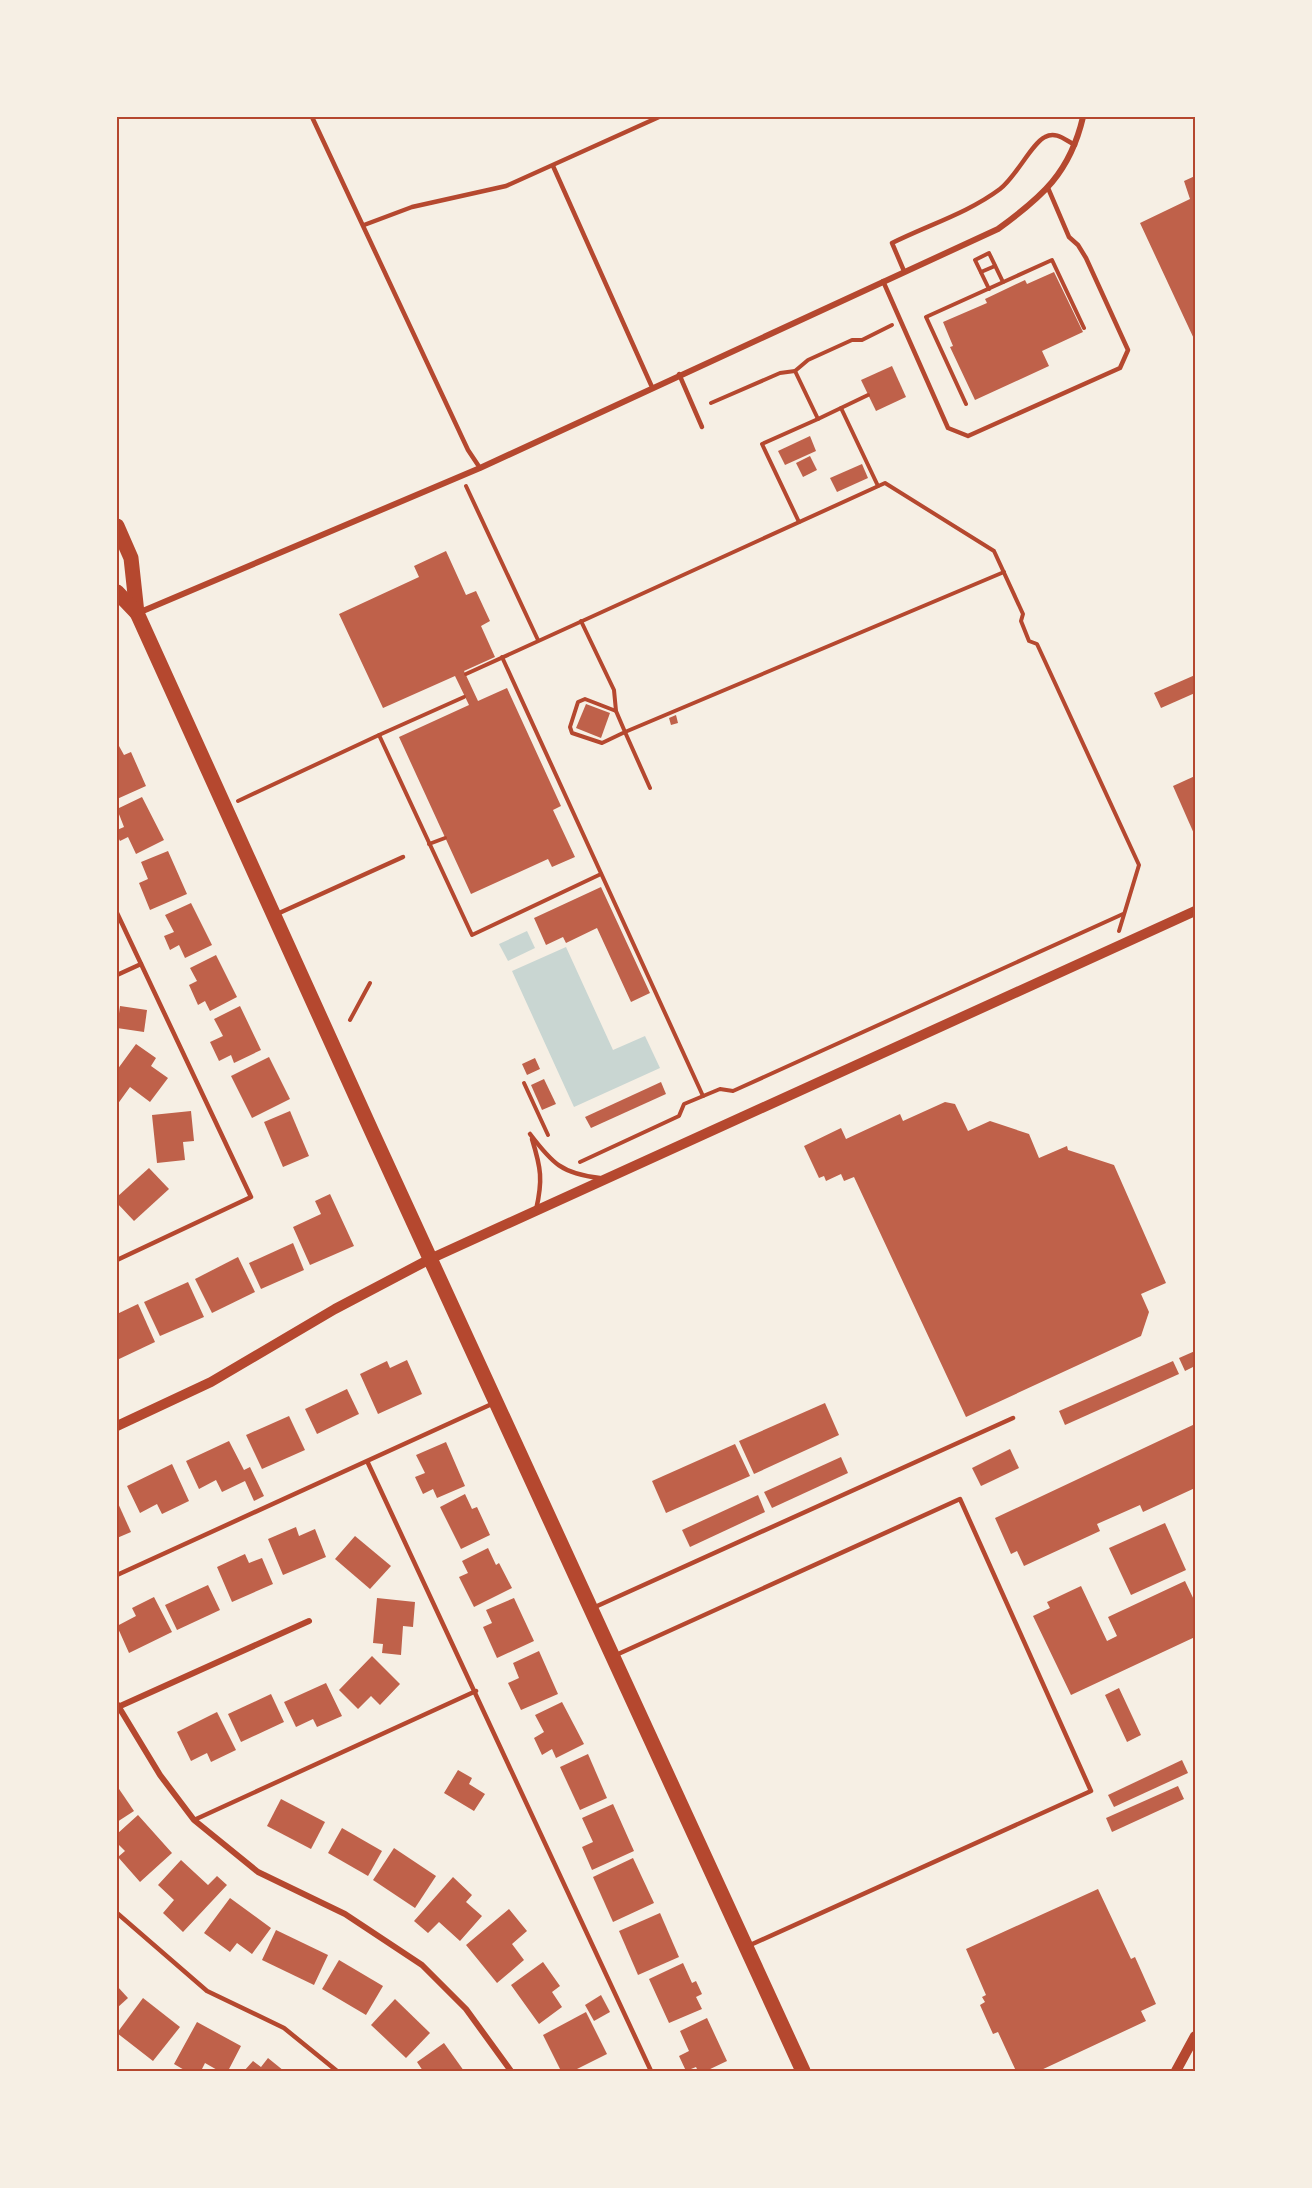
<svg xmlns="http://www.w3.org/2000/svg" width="1312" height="2188" viewBox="0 0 1312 2188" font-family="'Nunito Sans',sans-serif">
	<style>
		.water { fill: #c9d6d2 }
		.building { fill: #bf614a }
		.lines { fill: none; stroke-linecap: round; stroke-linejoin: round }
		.path { stroke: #b5482f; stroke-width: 4 }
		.service { stroke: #b5482f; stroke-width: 4.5 }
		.minor { stroke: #b5482f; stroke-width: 6 }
		.tertiary { stroke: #b5482f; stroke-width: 10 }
		.primary { stroke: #b5482f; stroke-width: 15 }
		.neatline { fill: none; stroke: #b5482f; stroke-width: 2 }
	</style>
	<rect width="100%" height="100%" fill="#f6efe4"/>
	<g class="water">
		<polygon points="527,931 535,948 508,961 499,944"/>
		<polygon points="566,947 613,1050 645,1036 660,1068 574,1107 512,971"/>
	</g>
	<g class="building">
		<polygon points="1195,176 1195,341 1140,223 1190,199 1184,181"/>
		<polygon points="1054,272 1083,332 1042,351 1049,366 975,400 950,347 953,346 943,322 987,303 985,299 1025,280 1027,284"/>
		<polygon points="892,366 906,397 876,411 861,380"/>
		<polygon points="810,436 816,451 785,465 778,451"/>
		<polygon points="810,456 817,470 803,477 796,463"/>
		<polygon points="862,464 868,478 837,492 830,478"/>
		<polygon points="446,551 466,595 476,591 490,621 481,626 495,657 464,671 478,701 507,688 561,806 553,810 575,857 552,867 548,859 471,894 399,737 469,705 455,676 383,708 339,614 419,577 414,566"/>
		<polygon points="1195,675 1195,693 1161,708 1154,693"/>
		<polygon points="586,704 610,713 601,738 576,728"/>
		<polygon points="676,715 678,723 671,725 669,718"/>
		<polygon points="119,746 124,755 131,752 146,786 117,799 117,747"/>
		<polygon points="1195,776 1195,836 1173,786"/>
		<polygon points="142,797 164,840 136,854 128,837 120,841 117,835 117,830 124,827 117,809"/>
		<polygon points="168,851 187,894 150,910 139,883 148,879 141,862"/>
		<polygon points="601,887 650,993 631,1002 597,928 566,943 563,937 546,945 534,918"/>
		<polygon points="191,903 212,945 185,958 179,945 170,950 164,936 174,932 165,915"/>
		<polygon points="216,955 237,997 210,1011 205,1001 198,1005 189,985 197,981 190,968"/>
		<polygon points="120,1006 147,1010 144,1032 117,1028"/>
		<polygon points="240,1006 261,1050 234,1063 231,1055 219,1061 210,1042 223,1036 214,1019"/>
		<polygon points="136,1044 156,1058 151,1066 168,1078 150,1102 130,1087 117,1105 117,1070"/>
		<polygon points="269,1057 290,1099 252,1118 231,1076"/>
		<polygon points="535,1058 540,1069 527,1075 522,1064"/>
		<polygon points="544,1079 556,1104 542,1110 531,1085"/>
		<polygon points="661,1082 666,1094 591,1128 585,1117"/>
		<polygon points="945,1102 955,1104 968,1131 990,1121 1029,1134 1039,1158 1067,1146 1068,1150 1114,1165 1166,1283 1141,1294 1149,1312 1141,1336 966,1417 854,1177 844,1181 841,1174 826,1181 824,1176 819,1178 804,1146 841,1128 846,1139 900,1114 903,1121"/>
		<polygon points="191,1111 194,1141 183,1142 185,1160 157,1163 152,1115"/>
		<polygon points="290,1111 309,1156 283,1167 264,1122"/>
		<polygon points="149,1168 169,1189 134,1221 117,1203 117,1197"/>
		<polygon points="330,1194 354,1246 310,1265 293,1227 321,1214 315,1201"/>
		<polygon points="293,1243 304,1270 261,1289 249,1263"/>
		<polygon points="238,1257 255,1292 212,1313 195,1279"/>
		<polygon points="188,1282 204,1317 160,1336 144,1302"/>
		<polygon points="138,1304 155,1342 117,1360 117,1314"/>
		<polygon points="1195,1351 1195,1366 1185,1371 1179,1358"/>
		<polygon points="407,1360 422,1394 378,1414 360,1374 387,1361 390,1368"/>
		<polygon points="1173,1361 1179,1374 1065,1425 1059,1411"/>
		<polygon points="347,1389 359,1414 317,1434 305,1409"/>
		<polygon points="825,1403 839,1435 754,1474 739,1441"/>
		<polygon points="289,1416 305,1450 262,1469 246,1435"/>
		<polygon points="1195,1424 1195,1488 1143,1512 1140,1505 1097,1524 1100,1531 1024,1566 1017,1551 1011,1554 995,1518"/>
		<polygon points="229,1441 244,1470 250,1467 264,1496 254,1501 245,1481 222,1492 216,1480 199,1489 186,1461"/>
		<polygon points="446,1442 465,1486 437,1498 433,1489 423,1494 415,1477 425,1473 416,1455"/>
		<polygon points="735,1444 750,1476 666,1513 652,1481"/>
		<polygon points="1010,1449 1019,1468 981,1486 972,1468"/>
		<polygon points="841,1457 848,1473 772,1508 764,1492"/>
		<polygon points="172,1464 189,1501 162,1514 157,1504 140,1513 127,1486"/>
		<polygon points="465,1494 472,1509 477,1507 490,1535 461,1549 440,1507"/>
		<polygon points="758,1495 765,1512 690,1547 682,1530"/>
		<polygon points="117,1501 131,1532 117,1538"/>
		<polygon points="1165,1523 1186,1570 1131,1595 1109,1548"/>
		<polygon points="296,1527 299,1536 315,1529 326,1557 283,1575 268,1539"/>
		<polygon points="355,1536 391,1566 370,1589 335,1559"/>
		<polygon points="488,1548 496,1565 499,1563 512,1588 474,1607 459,1577 468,1573 462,1561"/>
		<polygon points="245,1554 249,1563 262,1558 273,1584 232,1602 217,1567"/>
		<polygon points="1185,1581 1195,1602 1195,1637 1071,1695 1033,1616 1050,1608 1047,1602 1081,1586 1107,1641 1117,1636 1108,1617"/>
		<polygon points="208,1585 220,1610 177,1630 165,1605"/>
		<polygon points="154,1597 172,1632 129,1653 117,1626 136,1616 132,1608"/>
		<polygon points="377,1598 415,1602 413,1627 403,1626 401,1655 382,1653 383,1644 373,1643"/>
		<polygon points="514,1598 534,1641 497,1658 483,1627 492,1623 486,1610"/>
		<polygon points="539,1651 558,1694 521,1710 508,1683 519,1678 513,1663"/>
		<polygon points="372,1656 400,1684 380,1705 371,1696 358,1709 339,1690"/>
		<polygon points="326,1683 342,1716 317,1727 313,1719 296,1727 284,1702"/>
		<polygon points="1119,1688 1141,1735 1127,1742 1105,1695"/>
		<polygon points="271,1694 284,1722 241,1742 228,1714"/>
		<polygon points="562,1702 584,1744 556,1758 552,1749 542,1755 534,1738 544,1732 535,1715"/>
		<polygon points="217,1712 236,1750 211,1762 207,1753 191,1761 177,1732"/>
		<polygon points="588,1754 607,1798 580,1810 560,1767"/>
		<polygon points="1182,1760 1188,1773 1114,1807 1108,1795"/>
		<polygon points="458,1770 472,1778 469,1784 485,1794 474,1811 444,1793"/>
		<polygon points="117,1786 134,1811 117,1822"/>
		<polygon points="1178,1786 1184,1799 1112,1832 1106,1818"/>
		<polygon points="281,1799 325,1822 311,1849 267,1826"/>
		<polygon points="613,1804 634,1851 592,1870 582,1847 593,1842 582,1818"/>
		<polygon points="138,1815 172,1853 140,1882 118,1857 125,1851 117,1843 117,1834"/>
		<polygon points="342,1828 382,1851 368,1876 328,1853"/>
		<polygon points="394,1848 436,1876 415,1908 373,1880"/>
		<polygon points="633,1858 654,1903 613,1922 593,1877"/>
		<polygon points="181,1860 208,1885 217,1876 227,1885 183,1932 163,1913 174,1900 158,1885"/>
		<polygon points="453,1877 472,1895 466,1902 482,1916 460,1941 439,1922 428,1933 414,1921"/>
		<polygon points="1098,1889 1131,1959 1135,1957 1156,2004 1141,2011 1146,2021 1039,2071 1016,2071 998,2032 993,2034 980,2005 985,2002 982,1997 986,1995 966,1949"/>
		<polygon points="230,1898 271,1928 252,1954 237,1943 230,1952 204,1933"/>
		<polygon points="509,1909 527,1931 512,1944 524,1960 497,1983 466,1945"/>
		<polygon points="660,1913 679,1957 638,1975 619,1931"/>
		<polygon points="276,1930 328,1955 314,1985 262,1960"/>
		<polygon points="339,1960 383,1986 366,2015 322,1989"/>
		<polygon points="543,1962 560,1986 552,1992 562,2007 539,2024 511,1985"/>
		<polygon points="683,1963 692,1983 696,1981 702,1994 696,1997 702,2009 669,2023 649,1979"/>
		<polygon points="117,1986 128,1998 117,2008"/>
		<polygon points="601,1995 610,2012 594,2021 585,2005"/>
		<polygon points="143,1998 180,2027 153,2061 117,2033"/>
		<polygon points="395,1999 430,2033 406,2058 371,2025"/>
		<polygon points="586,2012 607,2054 573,2071 561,2071 543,2035"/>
		<polygon points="707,2018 727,2061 706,2071 698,2071 696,2067 686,2071 679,2056 689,2051 680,2031"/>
		<polygon points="197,2022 241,2046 228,2071 219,2071 205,2063 201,2071 186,2071 174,2064"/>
		<polygon points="444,2043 464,2071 423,2071 417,2062"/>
		<polygon points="268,2058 284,2071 244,2071 253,2061 261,2067"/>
	</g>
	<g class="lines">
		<g class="path">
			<polyline points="981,272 995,266"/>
			<polyline points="989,289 975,260 989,253 1003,282"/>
			<polyline points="795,371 808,360 852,340 862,340 892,325"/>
			<polyline points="711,403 780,373 795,371 818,419 868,395"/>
			<polyline points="966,404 926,317 1052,260 1084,328"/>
			<polyline points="841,408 878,486"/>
			<polyline points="466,486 538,640"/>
			<polyline points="799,522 762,444 818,419"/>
			<polyline points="581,621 614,690 616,711"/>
			<polyline points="502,657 703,1096"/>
			<polyline points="466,674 885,483 994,551 1023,614 1021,621 1029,641 1037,644 1139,865 1119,931"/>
			<polygon points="585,699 616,711 625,732 602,743 572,733 570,727 578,702"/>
			<polyline points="379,735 464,697"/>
			<polyline points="650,788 625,732 1004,572"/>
			<polyline points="238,801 379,735 472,935 601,874"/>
			<polyline points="429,844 445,838"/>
			<polyline points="350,1020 370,983"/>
			<polyline points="524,1083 548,1135"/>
			<polyline points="580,1162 679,1116 684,1104 720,1089 733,1091 1123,914"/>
		</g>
		<g class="service">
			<polyline points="312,117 468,450 480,468"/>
			<polyline points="553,166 652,387"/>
			<polyline points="364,225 412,207 506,186 659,117"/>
			<path d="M 904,271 L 892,243 C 928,225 968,213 1000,189 C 1016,177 1032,143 1045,137 C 1056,131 1065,140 1075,145"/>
			<polyline points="883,281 948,428 968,436 1120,368 1128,350 1086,258 1078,245 1069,237 1048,188"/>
			<polyline points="679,374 702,427"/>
			<polyline points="117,913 251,1197 117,1260"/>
			<polyline points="277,914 403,857"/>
			<polyline points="117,975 141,964"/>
			<path d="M 530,1134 C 552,1163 562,1174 600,1178"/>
			<path d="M 532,1139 C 541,1168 543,1180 536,1210"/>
			<polyline points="368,1463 651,2071"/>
			<polyline points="117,1575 494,1403"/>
			<polyline points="595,1607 1013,1418"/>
			<polyline points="616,1655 960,1499 1091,1791 748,1946"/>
			<polyline points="194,1820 476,1691"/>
			<polyline points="117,1913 207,1991 284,2028 337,2071"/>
		</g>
		<g class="minor">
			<path d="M 138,613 L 480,468 L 998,229 C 1042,197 1070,173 1083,117"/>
			<polyline points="117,1704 160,1775 194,1820 258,1872 345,1914 422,1965 466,2009 511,2071"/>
			<polyline points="118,1707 309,1621"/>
		</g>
		<g class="tertiary">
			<polyline points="117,1426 211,1382 335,1309 430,1259 1195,911"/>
			<polyline points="1176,2071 1195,2036"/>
		</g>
		<g class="primary">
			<polyline points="117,526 131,558 137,613 372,1132 803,2071"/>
			<polyline points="117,592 137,613"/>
		</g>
	</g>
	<rect width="1312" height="2188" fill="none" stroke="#f6efe4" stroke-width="237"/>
	<rect x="118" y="118" width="1076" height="1952" class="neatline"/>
</svg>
